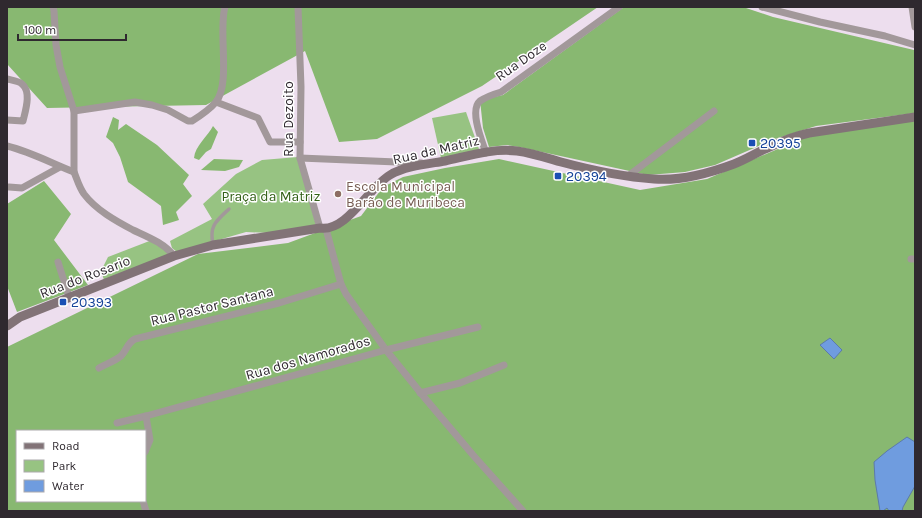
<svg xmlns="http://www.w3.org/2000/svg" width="922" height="518" viewBox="0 0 922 518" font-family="Karla,sans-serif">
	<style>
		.green { fill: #97c382 }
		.forest { fill: #88b871; fill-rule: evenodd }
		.water { fill: #6f9cdf; stroke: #5c7aaa }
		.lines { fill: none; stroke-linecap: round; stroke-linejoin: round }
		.lane { stroke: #a2989a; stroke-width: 3.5 }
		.street { stroke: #a2989a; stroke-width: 7 }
		.secondary { stroke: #827377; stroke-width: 9 }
		.transit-dot { fill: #1a4fb4; stroke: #fff; stroke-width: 1.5 }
		.education-dot { fill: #8d6e63; stroke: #fff; stroke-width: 1.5 }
		.labels { text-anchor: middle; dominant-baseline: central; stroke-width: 3; stroke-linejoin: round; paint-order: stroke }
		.street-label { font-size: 14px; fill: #2f292f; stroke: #fff }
		.transit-label { font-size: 14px; fill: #164399; stroke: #fff; text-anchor: start }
		.education-label { font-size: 14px; fill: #785e54; stroke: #fff; text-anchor: start }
		.park-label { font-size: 14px; fill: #336018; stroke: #fff }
	</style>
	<rect width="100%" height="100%" fill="#eddeee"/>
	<g class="green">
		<polygon points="466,112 480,152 441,158 432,118"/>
		<polygon points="298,157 316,225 270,233 246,232 177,252 172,248 170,241 212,219 203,204 236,174 262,160"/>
		<polygon points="152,240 172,255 104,280 101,271 108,257"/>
	</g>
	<g class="forest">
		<polygon points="7,7 598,7 482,86 377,139 339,142 305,51 206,105 47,108 7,64"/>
		<polygon points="624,7 743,7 773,17 914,50 915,47 915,113 816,126 775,139 715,165 685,172 648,175 519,147 507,145 489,147 483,128 480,100 503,95"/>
		<polygon points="113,117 119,120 118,130 126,124 157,145 189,175 183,184 192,196 176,212 179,220 163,225 161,206 128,182 120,157 113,143 106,137"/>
		<path d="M 915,119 L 915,511 L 7,511 L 7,347 L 198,254 L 288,243 L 361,216 L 383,187 L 403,177 L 445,168 L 499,159 L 640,190 L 707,179 L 820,131 ZM 17,431 L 145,431 L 145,501 L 17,501 Z"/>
		<path d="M 213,126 L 218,132 L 211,149 L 206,152 L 199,160 L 194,158 C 195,146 208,136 213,126 Z"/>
		<polygon points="214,159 243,160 239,167 225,171 201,170"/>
		<polygon points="44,181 71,214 54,240 88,285 17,312 7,286 7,204"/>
	</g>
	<g class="water">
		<polygon points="830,338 842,350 834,359 820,345"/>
		<polygon points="907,437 915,442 915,486 903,507 902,511 889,511 887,508 883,511 880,511 875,480 874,462 887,451"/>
	</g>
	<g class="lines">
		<path class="lane" d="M 213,244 C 209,226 216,221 229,209"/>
		<g class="street">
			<polyline points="53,7 54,11 56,45 60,67 74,111 74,172"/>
			<polyline points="298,7 301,87 300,158 320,228"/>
			<polyline points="762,7 820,22 885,36 915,45"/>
			<polyline points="912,7 915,27"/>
			<path d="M 7,79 C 11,80 19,81 22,84 C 32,92 25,112 23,121 L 7,120"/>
			<polyline points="216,102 258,118 270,142 300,142"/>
			<path d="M 74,111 L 135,102 L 152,105 L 168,110 L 188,121 L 192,121 C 200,116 210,109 216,102 C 231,83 218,31 225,7"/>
			<path d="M 7,146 C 31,152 51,163 74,172 C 77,179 79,187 84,194 C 96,210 116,221 133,230 C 148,237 164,243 174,256"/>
			<path d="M 486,153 C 482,141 469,110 480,101 C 486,97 494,94 501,92 L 619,7"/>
			<polyline points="300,158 421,163"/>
			<polyline points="628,176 714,111"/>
			<polyline points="9,187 22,188 60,167"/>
			<polyline points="326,229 341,284 346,294 386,350 424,397 473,455 523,511"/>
			<polyline points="911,259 915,259"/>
			<polyline points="58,262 69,297"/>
			<path d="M 99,368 C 106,364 115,361 121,356 C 127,350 127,343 135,339 L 279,303 L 341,284"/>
			<polyline points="420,393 460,383 504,365"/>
			<polyline points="117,423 146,416 386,350 478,327"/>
			<polyline points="145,452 150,440 146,416"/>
			<polyline points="143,501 146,511"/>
		</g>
		<path class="secondary" d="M 7,326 L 20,317 L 174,256 L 213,245 L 320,228 C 347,232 368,188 390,175 C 405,166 428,164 445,161 C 468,156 493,148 517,151 C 532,153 547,158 561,162 C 591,170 623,177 654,179 C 679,181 710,173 734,164 C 747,159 759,151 772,146 C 784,140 796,136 809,133 L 915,117"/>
	</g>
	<g class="transit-dot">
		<rect x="748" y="139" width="8" height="8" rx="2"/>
		<rect x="554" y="172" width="8" height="8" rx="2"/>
		<rect x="59" y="298" width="8" height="8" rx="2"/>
	</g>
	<circle class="education-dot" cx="338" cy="194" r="4"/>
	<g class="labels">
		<g class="street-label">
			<text transform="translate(521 61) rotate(-35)">Rua Doze</text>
			<text transform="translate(288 119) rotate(-90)">Rua Dezoito</text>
			<text transform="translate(436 150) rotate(-13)">Rua da Matriz</text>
			<text transform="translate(85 277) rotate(-21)">Rua do Rosario</text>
			<text transform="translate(212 306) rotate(-14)">Rua Pastor Santana</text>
			<text transform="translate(308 358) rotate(-16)">Rua dos Namorados</text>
		</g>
		<g class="transit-label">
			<text x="760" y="143">20395</text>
			<text x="566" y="176">20394</text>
			<text x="71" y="302">20393</text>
		</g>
		<g class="education-label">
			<text x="346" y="186">Escola Municipal<tspan x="346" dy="16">Barão de Muribeca</tspan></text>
		</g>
		<g class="park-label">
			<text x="271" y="196">Praça da Matriz</text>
		</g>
	</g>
	<rect width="922" height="518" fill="none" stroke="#2f292f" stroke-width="16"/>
	<rect x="16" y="430" width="130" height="72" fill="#ffffff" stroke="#aca9ac"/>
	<rect x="24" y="443" width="20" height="6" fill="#827377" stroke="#aca9ac"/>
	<text x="52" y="450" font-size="12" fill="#2f292f">Road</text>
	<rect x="24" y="460" width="20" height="12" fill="#97c382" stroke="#aca9ac"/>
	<text x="52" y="470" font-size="12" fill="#2f292f">Park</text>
	<rect x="24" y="480" width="20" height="12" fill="#6f9cdf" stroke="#aca9ac"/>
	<text x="52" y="490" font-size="12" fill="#2f292f">Water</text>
	<path d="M18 34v6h108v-6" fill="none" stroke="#2f292f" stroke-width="2"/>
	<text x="24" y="34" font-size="12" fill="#2f292f" stroke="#ffffff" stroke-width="3" paint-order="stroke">100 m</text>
</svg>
